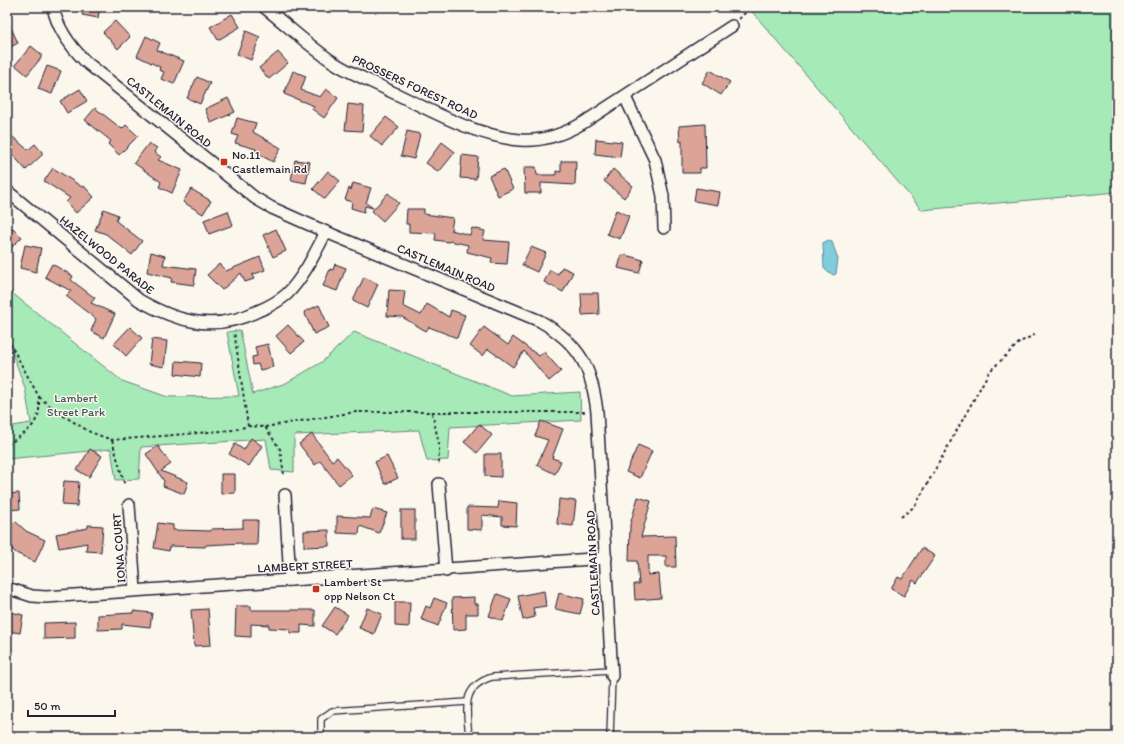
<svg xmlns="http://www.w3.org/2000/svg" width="1124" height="744" viewBox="0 0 1124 744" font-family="Itim,sans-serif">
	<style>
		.green { fill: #a6ebb7; stroke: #648679 }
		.water { fill: #7fcddd; stroke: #5a899c }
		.building { fill: #dca496; stroke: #22223b }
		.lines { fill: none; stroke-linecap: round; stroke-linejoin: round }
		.service-casing { stroke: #22223b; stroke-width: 8 }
		.minor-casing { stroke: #22223b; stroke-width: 14 }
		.path { stroke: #22223b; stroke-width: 2; stroke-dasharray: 3 3; stroke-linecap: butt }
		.service { stroke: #fbf7ec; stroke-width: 5.5 }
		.minor { stroke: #fbf7ec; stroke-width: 11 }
		.poi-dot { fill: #c8321e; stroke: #fbf7ec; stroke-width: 1.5 }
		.labels { text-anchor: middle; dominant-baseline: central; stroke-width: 3; stroke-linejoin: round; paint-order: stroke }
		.street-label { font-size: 12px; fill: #22223b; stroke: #fbf7ec }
		.poi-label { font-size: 12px; fill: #22223b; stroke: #fbf7ec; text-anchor: start }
		.park-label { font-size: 12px; fill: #43545a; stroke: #fbf7ec }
	</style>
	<rect width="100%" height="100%" fill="#fbf7ec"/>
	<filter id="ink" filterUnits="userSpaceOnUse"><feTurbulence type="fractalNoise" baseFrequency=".025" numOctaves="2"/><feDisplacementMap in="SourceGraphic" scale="8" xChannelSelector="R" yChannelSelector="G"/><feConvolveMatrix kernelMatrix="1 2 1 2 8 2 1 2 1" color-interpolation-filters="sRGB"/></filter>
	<g filter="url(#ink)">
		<g class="green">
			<polygon points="748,7 1117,7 1117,192 922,210"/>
			<polygon points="7,289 122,381 168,397 239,396 227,332 240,330 253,394 286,383 322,362 354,332 512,396 580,392 581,420 450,427 448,460 427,461 419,430 294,435 294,472 271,470 266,439 141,447 139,479 116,480 111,449 7,459 7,427 31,423 25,388 12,352 7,343"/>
		</g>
		<polygon class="water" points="828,240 832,242 838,259 836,274 833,275 824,268 823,243"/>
		<g class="building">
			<polygon points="84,7 100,7 98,18 82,15"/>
			<polygon points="232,14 240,27 218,40 210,27"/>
			<polygon points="7,19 18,43 7,49"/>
			<polygon points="115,21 130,37 118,49 103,32"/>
			<polygon points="246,31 260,37 251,60 237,54"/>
			<polygon points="146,36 160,43 157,50 184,61 174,84 161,79 164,72 159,70 160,67 137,56"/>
			<polygon points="31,46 41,54 41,58 27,75 15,65"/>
			<polygon points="278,52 288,63 269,79 259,68"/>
			<polygon points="47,66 61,71 52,94 38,89"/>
			<polygon points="710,70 730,82 721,95 702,83"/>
			<polygon points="293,71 306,76 301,90 320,97 326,89 338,98 324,118 312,109 314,106 284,94"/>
			<polygon points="197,77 210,83 200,104 187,98"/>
			<polygon points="80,89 87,101 67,113 60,101"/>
			<polygon points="228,98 235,112 211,123 205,109"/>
			<polygon points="348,104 364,106 362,131 345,130"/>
			<polygon points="95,108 122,129 126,125 138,136 119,155 108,144 111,141 85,120"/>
			<polygon points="386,117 399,127 382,146 370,136"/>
			<polygon points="237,118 256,123 253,132 281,148 273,162 255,152 256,149 235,143 238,136 232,134"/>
			<polygon points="705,124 706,168 700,168 700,173 682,173 682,141 680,142 679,126"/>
			<polygon points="407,131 420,134 414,159 401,156"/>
			<polygon points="7,132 28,150 35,144 42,152 42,155 26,170 12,154 7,160"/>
			<polygon points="596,139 622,142 620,157 595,154"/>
			<polygon points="442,142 455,152 439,172 426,163"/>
			<polygon points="149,143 157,148 154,152 161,157 158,160 182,170 172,193 159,187 161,182 134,163"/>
			<polygon points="462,155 478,157 476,179 460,178"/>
			<polygon points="295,160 310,162 306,183 291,180"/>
			<polygon points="561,161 576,161 575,185 541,183 541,193 525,193 524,167 536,167 537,175 556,175 556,171 561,172"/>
			<polygon points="53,168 82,187 84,186 94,197 76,213 66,202 70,198 44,181"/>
			<polygon points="504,169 513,189 498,196 489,176"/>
			<polygon points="613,169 633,186 624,198 604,181"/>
			<polygon points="328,171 340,181 325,199 313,189"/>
			<polygon points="353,183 371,188 366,203 373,208 365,206 364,212 351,208 352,202 345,200 349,188 351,190"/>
			<polygon points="696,188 720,192 718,205 694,201"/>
			<polygon points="191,189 211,201 203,214 183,202"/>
			<polygon points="388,193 399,203 383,221 372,211"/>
			<polygon points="104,209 118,215 116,221 142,241 132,255 106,234 95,230"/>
			<polygon points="407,209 424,209 424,214 453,218 451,230 470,235 472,228 485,231 483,240 509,242 507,264 491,263 492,258 467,252 468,245 450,241 449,242 435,240 436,233 409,232 409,224 406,224"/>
			<polygon points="616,210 629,216 620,239 607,234"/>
			<polygon points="228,211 233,225 209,234 204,220"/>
			<polygon points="13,228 22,237 7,252 7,234"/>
			<polygon points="276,229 286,251 273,257 263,235"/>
			<polygon points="25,245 41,248 36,272 20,268"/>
			<polygon points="531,247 546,253 537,272 522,265"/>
			<polygon points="151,252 165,256 163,265 196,269 194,285 171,282 172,278 147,272"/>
			<polygon points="622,254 643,260 639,273 618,268"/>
			<polygon points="260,257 265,270 252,275 254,279 245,282 241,273 222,290 207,275 219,264 226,271"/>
			<polygon points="52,264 73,276 71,280 95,298 91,303 115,314 104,338 91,331 96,319 66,296 71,291 45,277"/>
			<polygon points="335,264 346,268 337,291 323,286 330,269 333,270"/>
			<polygon points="562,267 573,272 563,292 544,282 550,270 558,274"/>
			<polygon points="364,277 378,284 367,308 353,301"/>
			<polygon points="389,290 405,291 403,306 421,315 427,304 449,317 451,310 465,315 457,338 429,327 426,331 402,317 387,316"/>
			<polygon points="581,293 598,293 599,314 582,315"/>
			<polygon points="319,305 329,327 314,334 304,312"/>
			<polygon points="288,325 304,342 291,353 276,336"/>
			<polygon points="130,327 142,338 126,356 114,344"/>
			<polygon points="484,327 508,345 513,337 539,356 544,352 561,371 549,381 524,351 513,367 488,349 483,356 470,346"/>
			<polygon points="152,339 167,341 164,367 149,364"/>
			<polygon points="268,344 273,367 260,370 258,364 253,365 252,357 257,356 255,347"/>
			<polygon points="176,361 201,363 200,377 175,374"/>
			<polygon points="541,421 563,429 552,458 561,461 555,474 537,465 548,440 535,436"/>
			<polygon points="479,424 492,435 477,453 464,442"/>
			<polygon points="312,434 332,461 337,457 352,475 339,485 320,461 315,465 299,444"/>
			<polygon points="251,438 262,446 249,466 229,454 235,444 244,450"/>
			<polygon points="638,445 652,451 640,478 626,472"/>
			<polygon points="158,446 171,464 161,471 188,482 184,494 163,486 164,481 146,454"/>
			<polygon points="90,449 102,456 89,477 77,470"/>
			<polygon points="485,454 501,454 501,477 485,476"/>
			<polygon points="387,456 398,478 385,484 375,462"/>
			<polygon points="221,474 235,474 235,493 221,494"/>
			<polygon points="64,481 79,482 77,506 62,505"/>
			<polygon points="19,493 20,509 7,510 7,494"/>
			<polygon points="638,497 651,501 641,537 675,536 676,567 666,567 666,556 648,556 648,575 659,574 661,598 635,600 634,584 639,584 637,561 629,561 630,525"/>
			<polygon points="559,499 576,501 573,526 557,524"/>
			<polygon points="499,501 517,503 516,526 502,525 502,517 482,515 482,530 467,529 467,507 498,508"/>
			<polygon points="373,509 387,513 379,533 360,526 359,534 337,533 337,516 370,518"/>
			<rect x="401" y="510" width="14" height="29"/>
			<polygon points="243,520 258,520 257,545 242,545 242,543 206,545 205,547 170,546 169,551 154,548 158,523 173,525 173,530 211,531 211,529 243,528"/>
			<polygon points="15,521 26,531 45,540 35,562 16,553 7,544 7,529"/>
			<polygon points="88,525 103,526 101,552 86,551 87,543 59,548 56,534 88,528"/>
			<polygon points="329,530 329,546 304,547 304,531"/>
			<polygon points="922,548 935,556 917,583 913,580 904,596 891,589 898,577 902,579"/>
			<polygon points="544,591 546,606 533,608 535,617 523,620 518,596"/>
			<polygon points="559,593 584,599 580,614 555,609"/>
			<polygon points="497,594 511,599 503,621 489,616"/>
			<polygon points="474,597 474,604 478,604 478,614 466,614 466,629 453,630 452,598"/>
			<polygon points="434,598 447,603 438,626 421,619 426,606 430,608"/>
			<polygon points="395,602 410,602 409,627 395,626"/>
			<polygon points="236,606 251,606 251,610 315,610 315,626 301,625 301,633 290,633 290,629 269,628 269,625 251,624 251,637 235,636"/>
			<polygon points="335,607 348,615 335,634 322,626"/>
			<polygon points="367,608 382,614 374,634 359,628"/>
			<polygon points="208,609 211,645 194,646 191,610"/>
			<polygon points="133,611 152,613 150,627 122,624 122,629 98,630 98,615 133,613"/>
			<polygon points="11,612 23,615 20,633 8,631"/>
			<polygon points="75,622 75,638 44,639 44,623"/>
		</g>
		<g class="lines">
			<defs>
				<g id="service">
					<polyline points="321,737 321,719 332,711 467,702"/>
					<path d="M 469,737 C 467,710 460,687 492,677 L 611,670"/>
					<polyline points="610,737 612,676"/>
				</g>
				<g id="minor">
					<path d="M 53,7 C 57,28 71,47 86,62 L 255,198 L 272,208 L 326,232 L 540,321 C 580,344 592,368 597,412 L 612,676"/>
					<path d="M 264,7 C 287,25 309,46 333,62 C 351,74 371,81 390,91 C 431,110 474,136 520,140 C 542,142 564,134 583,123 L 732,26"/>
					<polyline points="625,97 655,160 663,196 664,228"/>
					<path d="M 7,191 L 139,300 C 179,323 215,332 258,311 C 268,307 279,301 287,294 C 304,277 315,253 326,232"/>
					<polyline points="439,484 446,571"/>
					<polyline points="285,495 290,580"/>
					<polyline points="129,505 135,590"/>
					<polyline points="7,588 32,596 46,597 606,558"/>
				</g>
			</defs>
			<use href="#service" class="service-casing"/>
			<use href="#minor" class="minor-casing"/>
			<g class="path">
				<polyline points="739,19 751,7"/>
				<polyline points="7,338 39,397 39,413 34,424 25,433 7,445"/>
				<polyline points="39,397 59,413 90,432 112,440 234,430 248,426 234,331"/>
				<polyline points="432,413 439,444 439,465"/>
				<polyline points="248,426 265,427 280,449 284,475"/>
				<polyline points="265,427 355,412 587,412"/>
				<polyline points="112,440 125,486"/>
				<polyline points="901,517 915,506 989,372 1020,342 1036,334"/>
			</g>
			<use href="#service" class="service"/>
			<use href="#minor" class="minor"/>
		</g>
	</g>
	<g class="poi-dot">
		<rect x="220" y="158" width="8" height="8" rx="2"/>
		<rect x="312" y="585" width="8" height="8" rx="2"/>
	</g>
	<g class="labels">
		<g class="street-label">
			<text transform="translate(415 87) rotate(25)">PROSSERS FOREST ROAD</text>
			<text transform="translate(169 112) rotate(39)">CASTLEMAIN ROAD</text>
			<text transform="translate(107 255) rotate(39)">HAZELWOOD PARADE</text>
			<text transform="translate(446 268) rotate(23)">CASTLEMAIN ROAD</text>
			<text transform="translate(119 548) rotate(-94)">IONA COURT</text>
			<text transform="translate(593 563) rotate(-93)">CASTLEMAIN ROAD</text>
			<text transform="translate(305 566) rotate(-3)">LAMBERT STREET</text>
		</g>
		<g class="poi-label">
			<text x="232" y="155">No.11<tspan x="232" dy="14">Castlemain Rd</tspan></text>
			<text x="324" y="582">Lambert St<tspan x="324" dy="14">opp Nelson Ct</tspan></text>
		</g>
		<g class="park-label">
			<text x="76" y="398">Lambert<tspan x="76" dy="14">Street Park</tspan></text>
		</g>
	</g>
	<rect width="1124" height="744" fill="none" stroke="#fbf7ec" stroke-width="24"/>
	<rect x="12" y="12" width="1100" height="720" fill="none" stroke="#22223b" stroke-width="1.5" filter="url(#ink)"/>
	<path d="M28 710v6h87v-6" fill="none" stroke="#22223b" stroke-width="2"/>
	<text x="34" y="710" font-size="12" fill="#22223b" stroke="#fbf7ec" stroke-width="3" paint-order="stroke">50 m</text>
</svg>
